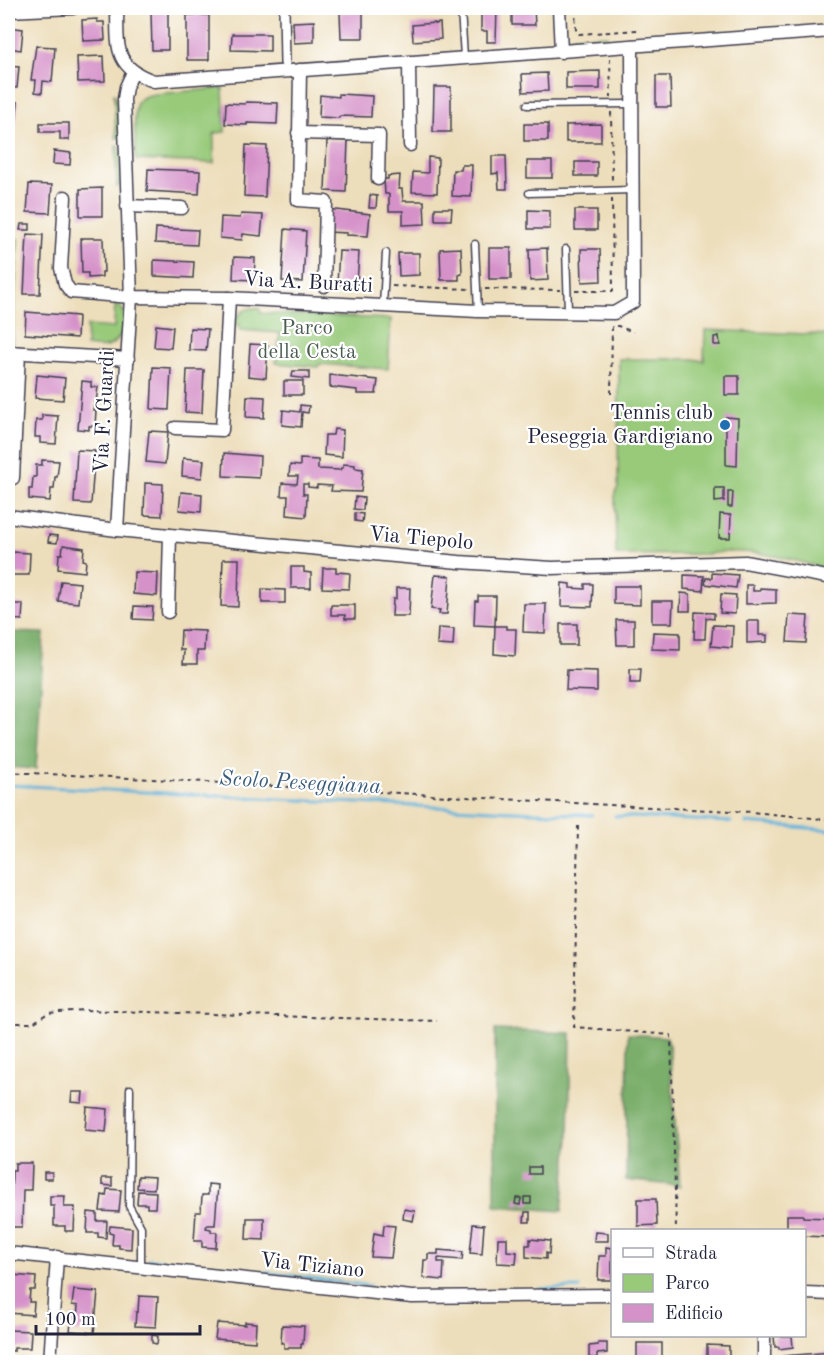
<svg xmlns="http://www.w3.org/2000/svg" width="839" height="1370" viewBox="0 0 839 1370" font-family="'Old Standard TT',serif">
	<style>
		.green { fill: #98ca7a; stroke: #5d765a; stroke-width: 1.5 }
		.forest { fill: #7aae6a; stroke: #4e6852; stroke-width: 1.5 }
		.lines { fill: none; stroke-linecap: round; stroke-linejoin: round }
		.stream { stroke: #61b3dc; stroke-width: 3 }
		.building { fill: #d592c9 }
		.service-casing { stroke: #403e4e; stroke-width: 9 }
		.pedestrian-casing { stroke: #403e4e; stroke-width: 12 }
		.minor-casing { stroke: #403e4e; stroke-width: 15 }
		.path { stroke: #403e4e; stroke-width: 2; stroke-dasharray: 4.5 4.5; stroke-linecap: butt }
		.service { stroke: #fff; stroke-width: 6 }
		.pedestrian { stroke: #fff; stroke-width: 9 }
		.minor { stroke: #fff; stroke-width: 12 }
		.poi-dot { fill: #1f6fb2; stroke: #fff; stroke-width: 2 }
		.labels { text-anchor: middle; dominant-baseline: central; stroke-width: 4.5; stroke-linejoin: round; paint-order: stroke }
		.street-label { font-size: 21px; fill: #22223b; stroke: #fff }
		.park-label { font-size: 21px; fill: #4b5d51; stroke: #fff }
		.poi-label { font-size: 21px; fill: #22223b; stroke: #fff; text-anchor: end }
		.water-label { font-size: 22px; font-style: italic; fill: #3b5c7b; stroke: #fff }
	</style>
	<rect width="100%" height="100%" fill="#fff"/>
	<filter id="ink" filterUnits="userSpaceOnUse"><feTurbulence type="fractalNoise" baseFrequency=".0167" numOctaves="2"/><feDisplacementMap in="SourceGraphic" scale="12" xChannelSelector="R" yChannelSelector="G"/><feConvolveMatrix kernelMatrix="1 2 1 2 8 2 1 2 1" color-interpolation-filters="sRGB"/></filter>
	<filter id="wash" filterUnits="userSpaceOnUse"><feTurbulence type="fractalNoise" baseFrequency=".008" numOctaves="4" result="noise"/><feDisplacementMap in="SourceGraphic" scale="24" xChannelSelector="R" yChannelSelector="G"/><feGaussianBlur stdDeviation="1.35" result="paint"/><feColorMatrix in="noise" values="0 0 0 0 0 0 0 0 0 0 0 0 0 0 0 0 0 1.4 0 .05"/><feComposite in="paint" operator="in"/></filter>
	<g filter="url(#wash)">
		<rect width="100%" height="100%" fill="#eddebb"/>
		<g class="green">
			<polygon points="607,35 608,42 572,44 568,42 566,37"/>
			<path d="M 223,88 L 225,132 L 214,133 L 214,163 L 136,160 C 136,148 132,109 138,101 C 143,96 150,95 156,94 Z"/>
			<polygon points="114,93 118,103 120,138 116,138"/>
			<polygon points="116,146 120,146 121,183 117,187"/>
			<polygon points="8,238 18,239 12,345 8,345"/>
			<path d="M 115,303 C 117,305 120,307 122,309 C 130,321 121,341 109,346 C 103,349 93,347 86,346 L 87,326 L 114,328 Z"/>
			<path d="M 252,308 L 259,308 L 261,313 L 391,319 L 388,369 L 319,364 L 318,367 L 276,363 L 280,333 L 240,330 L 240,325 L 234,325 C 237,315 242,310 252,308 Z"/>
			<path d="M 705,330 L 831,335 L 831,570 C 791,560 750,546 708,554 L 616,555 L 615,492 L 618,488 L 619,359 L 693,359 L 704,361 Z"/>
		</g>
		<g class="forest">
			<polygon points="8,632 44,633 36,769 8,767"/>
			<polygon points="495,1030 571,1033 569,1139 562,1211 495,1206"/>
			<polygon points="628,1034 667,1037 669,1044 680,1186 626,1180"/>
		</g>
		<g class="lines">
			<g class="stream">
				<polyline points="8,785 592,815"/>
				<polyline points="615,816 731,822"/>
				<polyline points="746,823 832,830"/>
				<polyline points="149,1259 193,1264"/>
				<polyline points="207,1265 251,1270"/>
				<polyline points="264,1272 370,1286"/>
				<polyline points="540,1289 580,1288"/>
			</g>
		</g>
		<g id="blocks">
			<g class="building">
				<polygon points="388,8 408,8 408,9 388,10"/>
				<polygon points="481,8 497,8 496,42 487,42 487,31 481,31"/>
				<polygon points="512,8 534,8 535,25 512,25"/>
				<polygon points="151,12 168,12 168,50 152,50"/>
				<polygon points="340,12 363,12 363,38 341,38"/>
				<rect x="187" y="15" width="22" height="45"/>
				<polygon points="97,19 97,22 104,22 105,40 83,41 82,20"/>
				<polygon points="314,21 314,42 294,43 293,22"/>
				<polygon points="435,23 435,24 440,23 441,39 413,41 412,25"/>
				<polygon points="8,27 23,29 21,50 8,48"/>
				<polygon points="232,34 270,34 270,51 231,50"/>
				<polygon points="36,46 55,47 52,82 43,81 42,93 35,92 36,80 31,80"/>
				<polygon points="104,56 105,81 78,82 77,57"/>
				<polygon points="8,66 19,67 17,88 8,87"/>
				<polygon points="600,71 600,89 566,89 566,72"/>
				<polygon points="547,73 548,91 523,92 522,74"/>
				<polygon points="656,76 670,76 671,107 656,107"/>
				<polygon points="434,87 451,87 451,132 433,132"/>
				<polygon points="339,94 372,96 371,117 340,116 339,118 319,117 320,95 339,97"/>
				<polygon points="8,101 18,102 16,122 8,121"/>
				<polygon points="246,102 278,103 277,124 247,123 247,125 225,124 226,103 245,104"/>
				<polygon points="40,123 69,123 69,140 60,140 60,132 40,132"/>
				<rect x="524" y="124" width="24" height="17"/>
				<polygon points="601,124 601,142 566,142 566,125"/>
				<polygon points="327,140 348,141 346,192 325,191"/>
				<polygon points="246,145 267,146 265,197 244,196"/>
				<polygon points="8,147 11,147 12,172 8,172"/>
				<polygon points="54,151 71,153 70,165 53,164"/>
				<polygon points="492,156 506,156 507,189 499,189 498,173 492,174"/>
				<polygon points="428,157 438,158 437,193 412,192 413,172 428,173"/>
				<rect x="527" y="161" width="25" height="17"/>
				<rect x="575" y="162" width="22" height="14"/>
				<polygon points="462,165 472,165 471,197 452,196 453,170 461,170"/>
				<polygon points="148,169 200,171 199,194 147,191"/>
				<polygon points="400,175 399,189 402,189 403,201 424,201 425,224 403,225 403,211 389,211 389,194 385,194 384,179 388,179 388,176"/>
				<polygon points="29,184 52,185 50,213 27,212"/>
				<polygon points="102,188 102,216 80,216 80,189"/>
				<polygon points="370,195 377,196 376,208 369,208"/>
				<polygon points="435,208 452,208 451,220 435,220"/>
				<polygon points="328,209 370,214 368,236 346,235 347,233 327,232"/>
				<polygon points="528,210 550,211 550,229 528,229"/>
				<rect x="575" y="210" width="22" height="20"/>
				<polygon points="241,214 263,215 261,236 243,234 242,240 220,238 221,217 240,218"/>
				<polygon points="21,224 30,224 30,230 20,230"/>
				<polygon points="156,228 198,230 197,245 155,243"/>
				<polygon points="285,229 306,231 303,282 282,281"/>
				<polygon points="27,234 43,235 40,294 24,294"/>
				<polygon points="81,238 103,238 104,272 102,272 102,277 88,278 88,273 82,273"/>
				<polygon points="461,248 462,274 459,275 459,280 441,280 440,249"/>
				<rect x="489" y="248" width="22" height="31"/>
				<polygon points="547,248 548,280 530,281 529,249"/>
				<polygon points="581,249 600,249 601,281 582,282"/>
				<polygon points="339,251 359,252 357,285 337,284"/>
				<polygon points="398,253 419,253 419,275 399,276"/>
				<polygon points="234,257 255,258 254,280 233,279"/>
				<polygon points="154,260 194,262 193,278 154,276"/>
				<polygon points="26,312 78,316 77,338 25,334"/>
				<polygon points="156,325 173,327 171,348 154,347"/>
				<polygon points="190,328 208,329 206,351 189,350"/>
				<polygon points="719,336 720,345 714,345 714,337"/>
				<polygon points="250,344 268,345 266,378 248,376"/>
				<polygon points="153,367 171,368 169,410 151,409"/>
				<polygon points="187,370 204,370 202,413 185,412"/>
				<polygon points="293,371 309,371 309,379 292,377"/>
				<polygon points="37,375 65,378 63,400 35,398"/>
				<polygon points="330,375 378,380 376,394 357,394 357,390 330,387"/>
				<rect x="725" y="376" width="14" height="19"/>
				<polygon points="82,381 91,382 91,387 98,387 96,402 94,402 93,410 96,410 95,426 89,426 89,430 78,429"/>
				<rect x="284" y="381" width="19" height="14"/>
				<polygon points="247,396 265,397 264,418 246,417"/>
				<polygon points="300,405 309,406 308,413 302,412 301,427 282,425 283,410 300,412"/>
				<polygon points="42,415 58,416 56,444 40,443 40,437 35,437 36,420 42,420"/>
				<polygon points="726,417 738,418 737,466 726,465"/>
				<polygon points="334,429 343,430 342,457 324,455 325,435 333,435"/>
				<polygon points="149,431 168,432 165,464 146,462"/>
				<polygon points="77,450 95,451 91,504 74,503"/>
				<polygon points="224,453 260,456 259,478 223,476"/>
				<polygon points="183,458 204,460 202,478 182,476"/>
				<polygon points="300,459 318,460 318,469 340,470 341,468 343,468 343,464 355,465 355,468 363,469 361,492 331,491 332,486 317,485 317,488 308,487 308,484 303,484 303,494 307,494 306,517 287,515 288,496 281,496 282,483 297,484 298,476 289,476 290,465 300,466"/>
				<polygon points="42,460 59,461 57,477 55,477 54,489 51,489 50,501 29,499 29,489 32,489 33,477 36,477 36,465 42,465"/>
				<polygon points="145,483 163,484 162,516 144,515"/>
				<polygon points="715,488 724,488 724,501 715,502"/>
				<polygon points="181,492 202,494 201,512 179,510"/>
				<polygon points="728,492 733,492 732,507 728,507"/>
				<polygon points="355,497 364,498 363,510 354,509"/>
				<polygon points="355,513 363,514 362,522 355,521"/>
				<polygon points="720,514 731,515 730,538 719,538"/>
				<polygon points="49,535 58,536 57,543 48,542"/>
				<polygon points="63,545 84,548 83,560 86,561 85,572 58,569 59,554 62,554"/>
				<polygon points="12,552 30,553 29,575 8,575 8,564 11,564"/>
				<polygon points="223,559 239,559 238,607 221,606"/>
				<polygon points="291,567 304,567 304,572 311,573 311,588 291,588"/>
				<polygon points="323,568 336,568 336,572 350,573 349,589 322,588"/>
				<polygon points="134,572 158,573 157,596 133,594"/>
				<polygon points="712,573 738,575 736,588 705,584 706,578 712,578"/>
				<polygon points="435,575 450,576 447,614 439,614 440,610 431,609"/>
				<polygon points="684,575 704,576 703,591 684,589"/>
				<polygon points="61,581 80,583 78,603 58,601"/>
				<polygon points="562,583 570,584 570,588 585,589 585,584 593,584 592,607 561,606"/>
				<polygon points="746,585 753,585 753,591 760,591 760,588 776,589 776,603 746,604"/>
				<polygon points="614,586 640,586 640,605 614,604"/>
				<polygon points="396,588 410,588 409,616 392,616 393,599 396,599"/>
				<polygon points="262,589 285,590 285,603 262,603"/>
				<polygon points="681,593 690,594 690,611 680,611"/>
				<polygon points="721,594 736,595 735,614 720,613"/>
				<polygon points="478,596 496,596 495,626 506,626 506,629 516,629 515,656 494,654 495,626 474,625 475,601 478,601"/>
				<polygon points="652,601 673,601 672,623 652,623"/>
				<polygon points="8,604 23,604 22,620 8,619"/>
				<polygon points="524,604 546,604 545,633 523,632"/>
				<polygon points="331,605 355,605 355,619 345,619 345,615 331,615"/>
				<polygon points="134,606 153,607 152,620 133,619"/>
				<polygon points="695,612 714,613 714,619 706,618 705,639 694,639"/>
				<polygon points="789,615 808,616 806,643 787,642"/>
				<polygon points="616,620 634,620 634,645 617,645"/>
				<polygon points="747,621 759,621 759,635 767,635 767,642 747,643"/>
				<rect x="560" y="624" width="17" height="21"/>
				<polygon points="713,625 733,626 732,648 711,646"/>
				<polygon points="438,628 454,629 453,646 437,645"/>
				<polygon points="181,630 205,631 204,651 197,651 197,664 183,664 184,650 180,650"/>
				<polygon points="653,632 680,633 680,650 652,649"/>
				<polygon points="630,669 641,669 640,683 630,683"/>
				<polygon points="567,670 597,671 597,691 566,690"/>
				<polygon points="72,1092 83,1092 82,1103 71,1102"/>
				<polygon points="87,1107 108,1109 106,1132 85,1130"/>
				<polygon points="15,1163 32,1163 31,1190 23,1190 22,1227 10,1227 12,1171 15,1171"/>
				<rect x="529" y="1167" width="11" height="7"/>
				<rect x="44" y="1172" width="8" height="7"/>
				<polygon points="138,1176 155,1177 154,1189 137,1188"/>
				<polygon points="102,1178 112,1178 112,1186 102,1185"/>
				<polygon points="208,1184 218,1185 215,1225 207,1225 206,1228 211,1229 211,1232 217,1232 216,1248 202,1247 202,1241 194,1241 196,1212 201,1212 202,1195 208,1195"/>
				<polygon points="107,1189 121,1190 119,1212 100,1211 102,1195 106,1196"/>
				<polygon points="138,1191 156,1192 155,1208 147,1208 147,1204 137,1204"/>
				<polygon points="50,1196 65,1196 64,1207 75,1207 74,1231 65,1231 65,1226 54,1226 54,1206 50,1206"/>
				<rect x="524" y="1197" width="7" height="7"/>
				<polygon points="516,1198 521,1198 520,1205 515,1204"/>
				<polygon points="638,1199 656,1199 657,1225 638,1226"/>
				<polygon points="404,1209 415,1211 413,1221 403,1219"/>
				<polygon points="88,1212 97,1213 97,1221 107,1221 106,1238 98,1237 98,1233 87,1233"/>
				<polygon points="525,1212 530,1212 530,1222 524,1222"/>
				<polygon points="787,1215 803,1215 803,1217 827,1218 827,1216 832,1216 832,1240 826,1239 826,1237 804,1236 804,1230 787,1230"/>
				<polygon points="247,1218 264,1218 264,1240 246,1239"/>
				<polygon points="473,1224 484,1225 482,1254 470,1253"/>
				<polygon points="384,1225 395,1226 391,1258 371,1257 374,1233 383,1235"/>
				<polygon points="110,1226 132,1228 131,1249 119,1248 119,1245 112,1245 113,1234 109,1233"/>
				<polygon points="595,1232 608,1233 608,1241 594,1241"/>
				<polygon points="498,1238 507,1238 507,1251 517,1252 516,1264 497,1263"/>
				<polygon points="530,1239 550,1241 549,1254 546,1253 546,1259 526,1257 526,1245 530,1245"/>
				<polygon points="606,1247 612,1248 612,1280 598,1280 599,1256 606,1256"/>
				<polygon points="438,1250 463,1252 462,1260 438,1258 438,1262 444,1262 443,1280 423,1278 424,1260 428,1260 428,1254 438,1254"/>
				<polygon points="12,1275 36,1277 35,1290 30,1290 29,1302 34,1302 33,1315 9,1313"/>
				<polygon points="74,1290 98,1292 94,1333 70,1331 72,1316 77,1317 78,1306 72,1305"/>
				<polygon points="139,1296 158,1297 156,1327 135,1326 136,1312 138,1312"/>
				<polygon points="245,1322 256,1323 255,1342 215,1339 217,1323 245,1325"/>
				<polygon points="282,1325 304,1326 303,1344 301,1344 301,1348 284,1348 284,1343 281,1343"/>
				<polygon points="8,1330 31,1331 30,1348 14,1348 14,1351 8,1350"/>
				<polygon points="152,1335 158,1336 157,1344 152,1343"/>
				<polygon points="774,1336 792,1336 793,1347 779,1349 779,1347 775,1347"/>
				<polygon points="598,1343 607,1343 607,1353 597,1354 597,1358 589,1358 589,1346 598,1345"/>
				<rect x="637" y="1343" width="25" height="19"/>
				<polygon points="707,1345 729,1346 729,1362 707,1362"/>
				<polygon points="832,1352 832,1362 783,1362 783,1356"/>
			</g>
		</g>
	</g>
	<g filter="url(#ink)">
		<use href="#blocks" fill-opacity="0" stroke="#403e4e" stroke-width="1.5"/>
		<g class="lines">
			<defs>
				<g id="service">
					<polyline points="440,10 461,10 464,57"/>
					<polyline points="527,105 632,104"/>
					<polyline points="529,193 632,190"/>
					<polyline points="475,244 478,311"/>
					<polyline points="566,249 568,311"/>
					<polyline points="383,306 386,253"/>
					<polyline points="130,1089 129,1206 141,1227 141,1267"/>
				</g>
				<polyline id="pedestrian" points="284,8 285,63"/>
				<g id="minor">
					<path d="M 117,8 C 118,44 112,67 154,81 L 832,31"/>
					<polyline points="559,8 561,52"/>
					<polyline points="8,11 73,8"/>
					<polyline points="409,62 410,145"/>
					<polyline points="300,70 298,200 326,202 324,286"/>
					<polyline points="298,133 379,135 378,179"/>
					<polyline points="65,197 61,268 65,284 71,292 131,297 229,298 478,311 614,313 633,302 632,46"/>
					<polyline points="127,206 182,208"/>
					<polyline points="8,352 128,359"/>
					<polyline points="175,428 222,430 229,298"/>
					<polyline points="13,478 19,353"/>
					<polyline points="8,516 117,530 459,562 552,568 745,562 832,578"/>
					<polyline points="117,530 131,297 124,99 126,87 133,72"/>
					<polyline points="168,612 170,535"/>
					<polyline points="8,1253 412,1297 612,1295"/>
					<polyline points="804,1293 832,1294"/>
					<polyline points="764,1336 764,1362"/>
					<polyline points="50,1362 57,1257"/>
				</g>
			</defs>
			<use href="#service" class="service-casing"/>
			<use href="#pedestrian" class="pedestrian-casing"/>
			<use href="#minor" class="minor-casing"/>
			<g class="path">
				<polyline points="575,8 576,31 579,34 638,30"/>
				<polyline points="610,58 611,98"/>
				<polyline points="611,112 612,182"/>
				<polyline points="392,286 471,289"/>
				<polyline points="485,289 561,290"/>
				<polyline points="575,291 613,291 612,199"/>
				<polyline points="611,394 612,326 618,326 633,332"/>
				<polyline points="8,772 151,779 591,804 752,812 832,820"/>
				<polyline points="578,826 574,1027 671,1035 676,1230"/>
				<polyline points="8,1023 33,1023 48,1013 83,1010 437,1021"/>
			</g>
			<use href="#service" class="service"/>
			<use href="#pedestrian" class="pedestrian"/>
			<use href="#minor" class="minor"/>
		</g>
	</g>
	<circle class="poi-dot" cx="725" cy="425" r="6"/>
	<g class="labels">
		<g class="street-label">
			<text transform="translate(308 283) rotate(3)">Via A. Buratti</text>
			<text transform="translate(105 412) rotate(-87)">Via F. Guardi</text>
			<text transform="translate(421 539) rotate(5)">Via Tiepolo</text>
			<text transform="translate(312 1266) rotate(6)">Via Tiziano</text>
		</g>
		<g class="park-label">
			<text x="307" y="328">Parco<tspan x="307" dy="24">della Cesta</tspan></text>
		</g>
		<g class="poi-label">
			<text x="713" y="413">Tennis club<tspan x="713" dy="24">Peseggia Gardigiano</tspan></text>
		</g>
		<g class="water-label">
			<text transform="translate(300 783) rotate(3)">Scolo Peseggiana</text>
		</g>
	</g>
	<rect width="839" height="1370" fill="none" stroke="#fff" stroke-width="30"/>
	<rect x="611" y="1229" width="195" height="108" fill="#ffffff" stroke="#a7a7b1" stroke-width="1.5"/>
	<rect x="623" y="1248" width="30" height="9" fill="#ffffff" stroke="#a7a7b1" stroke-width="1.5"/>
	<text x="665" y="1259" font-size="18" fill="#22223b">Strada</text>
	<rect x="623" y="1274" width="30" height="18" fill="#98ca7a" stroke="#a7a7b1" stroke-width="1.5"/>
	<text x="665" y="1289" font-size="18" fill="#22223b">Parco</text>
	<rect x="623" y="1304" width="30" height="18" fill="#d592c9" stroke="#a7a7b1" stroke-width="1.5"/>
	<text x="665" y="1319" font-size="18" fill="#22223b">Edificio</text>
	<path d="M36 1325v9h164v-9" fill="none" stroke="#22223b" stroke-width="3"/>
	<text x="45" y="1325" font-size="18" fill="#22223b" stroke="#ffffff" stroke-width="4.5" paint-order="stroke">100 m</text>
</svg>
